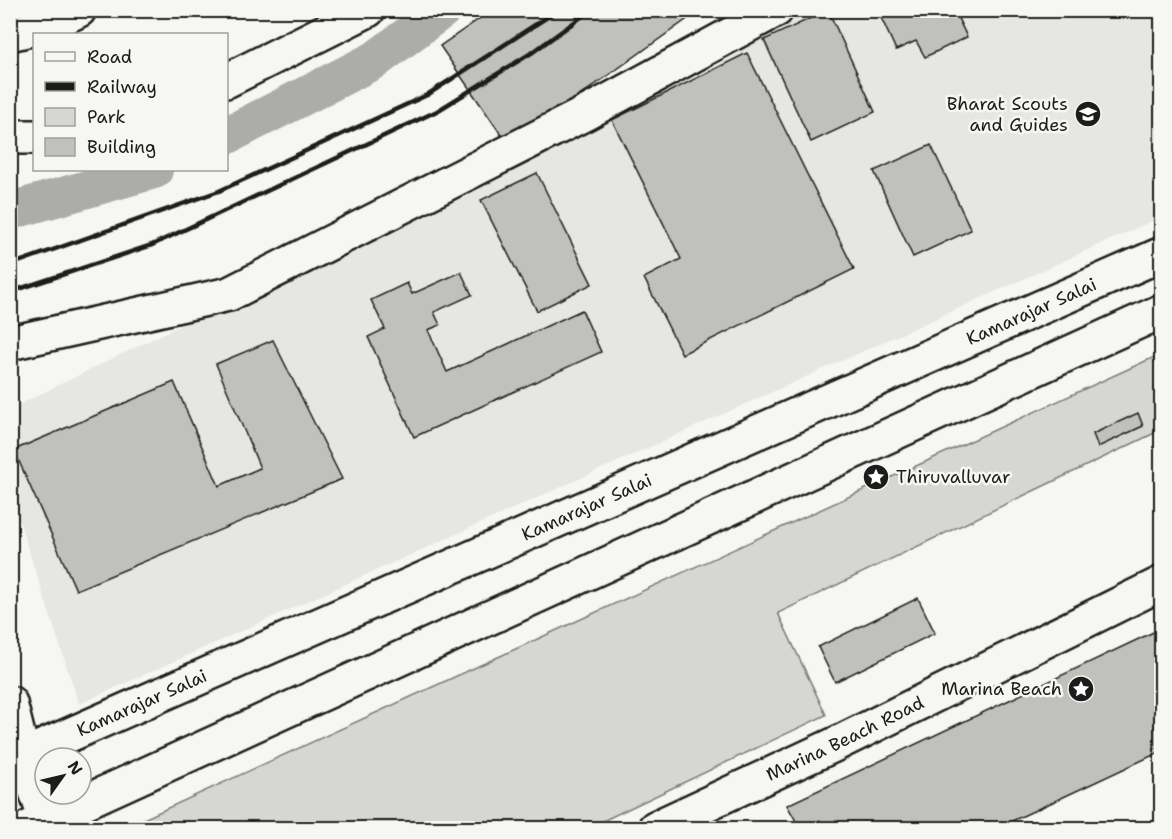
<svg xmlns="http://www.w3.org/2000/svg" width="1172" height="839" viewBox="0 0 1172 839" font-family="'Shantell Sans',sans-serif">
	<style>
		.built { fill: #e6e6e2 }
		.green { fill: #d6d6d2; stroke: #797977; stroke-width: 1.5 }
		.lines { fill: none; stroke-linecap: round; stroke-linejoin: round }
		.canal { stroke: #acaca9; stroke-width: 38 }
		.building { fill: #c0c0bd; stroke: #1c1c1c; stroke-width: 1.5 }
		.minor-casing { stroke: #1c1c1c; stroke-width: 38 }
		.major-casing { stroke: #1c1c1c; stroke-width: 38 }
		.minor { stroke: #f6f6f2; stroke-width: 33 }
		.major { stroke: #f6f6f2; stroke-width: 33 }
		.rail { stroke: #1c1c1c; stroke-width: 4.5 }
		.labels { text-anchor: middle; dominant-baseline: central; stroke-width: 5; stroke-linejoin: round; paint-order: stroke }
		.poi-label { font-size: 18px; fill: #1c1c1c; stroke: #f6f6f2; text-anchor: end }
		.street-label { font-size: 18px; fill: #1c1c1c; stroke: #f6f6f2 }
	</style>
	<rect width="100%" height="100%" fill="#f6f6f2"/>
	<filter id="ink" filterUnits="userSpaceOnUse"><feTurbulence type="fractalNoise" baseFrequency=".0167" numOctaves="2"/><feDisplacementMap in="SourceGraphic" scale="12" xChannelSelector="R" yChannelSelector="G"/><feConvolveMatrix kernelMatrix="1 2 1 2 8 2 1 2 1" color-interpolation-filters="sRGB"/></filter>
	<g filter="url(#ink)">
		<polygon class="built" points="781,11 1161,11 1161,217 79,704 11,496 10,409 458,189"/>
		<polygon class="green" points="1161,354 1161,430 778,613 826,715 588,828 124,828"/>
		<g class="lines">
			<g class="canal">
				<polyline points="226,136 375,60 442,10"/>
				<polyline points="10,211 154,170"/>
			</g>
		</g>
		<g class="building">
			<polygon points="492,10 700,10 509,146 440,46"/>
			<polygon points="828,10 875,112 811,142 764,40"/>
			<polygon points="884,10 954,10 967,37 925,57 916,41 896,50 879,13"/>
			<polygon points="747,53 854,269 682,354 644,278 681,259 612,120"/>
			<polygon points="931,145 971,230 913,257 874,171"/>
			<polygon points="537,173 592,284 537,311 481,200"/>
			<polygon points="461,272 472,295 434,312 440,325 428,330 447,372 582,310 601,352 414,437 368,337 385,329 371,300 407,283 412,294"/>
			<polygon points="273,340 342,479 76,590 14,450 174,382 219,486 260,468 216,364"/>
			<polygon points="1138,413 1143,426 1098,447 1093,434"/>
			<polygon points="918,598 935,633 835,682 818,647"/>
			<polygon points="1162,628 1162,751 997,828 800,828 787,805"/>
		</g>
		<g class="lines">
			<defs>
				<g id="minor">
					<polyline points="10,34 51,24 79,10"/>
					<polyline points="226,81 368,10"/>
					<polyline points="10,137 34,137"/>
					<polyline points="10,343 229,294 586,113 776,10"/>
					<polyline points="10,703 23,755 46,820"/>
					<path id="s1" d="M 655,828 L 836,744 L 1162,583"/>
				</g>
				<g id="major">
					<path id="s2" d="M 10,761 L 1162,254"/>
					<polyline points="28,828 1162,311"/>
				</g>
			</defs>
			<use href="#minor" class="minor-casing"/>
			<use href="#major" class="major-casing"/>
			<use href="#minor" class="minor"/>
			<use href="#major" class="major"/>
			<g class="rail">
				<polyline points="10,265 219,191 427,95 558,10"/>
				<polyline points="10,292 152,245 437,111 533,52 591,10"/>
			</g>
		</g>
	</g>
	<defs>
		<symbol id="school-disc" viewBox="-11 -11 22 22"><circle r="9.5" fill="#1c1c1c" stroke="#f6f6f2"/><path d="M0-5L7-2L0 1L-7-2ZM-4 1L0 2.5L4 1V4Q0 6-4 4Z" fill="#fff"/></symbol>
		<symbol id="sight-disc" viewBox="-11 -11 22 22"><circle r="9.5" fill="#1c1c1c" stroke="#f6f6f2"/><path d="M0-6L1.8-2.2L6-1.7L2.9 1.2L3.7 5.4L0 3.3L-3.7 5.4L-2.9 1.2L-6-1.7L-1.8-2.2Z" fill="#fff"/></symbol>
	</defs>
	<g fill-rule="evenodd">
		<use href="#school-disc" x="1073" y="99" width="30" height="30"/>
		<use href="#sight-disc" x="861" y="462" width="30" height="30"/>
		<use href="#sight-disc" x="1066" y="674" width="30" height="30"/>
	</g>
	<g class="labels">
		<g class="poi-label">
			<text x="1068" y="104">Bharat Scouts<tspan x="1068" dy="21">and Guides</tspan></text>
			<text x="896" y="477" text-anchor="start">Thiruvalluvar</text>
			<text x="1062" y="689">Marina Beach</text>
		</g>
		<g class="street-label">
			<text stroke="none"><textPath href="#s2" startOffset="1116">Kamarajar Salai</textPath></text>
			<text stroke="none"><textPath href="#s2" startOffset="630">Kamarajar Salai</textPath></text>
			<text stroke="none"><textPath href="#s2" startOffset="144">Kamarajar Salai</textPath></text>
			<text stroke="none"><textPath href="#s1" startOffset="210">Marina Beach Road</textPath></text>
		</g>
	</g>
	<rect width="1172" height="839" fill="none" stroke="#f6f6f2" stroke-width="36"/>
	<rect x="18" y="18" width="1136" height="803" fill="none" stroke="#1c1c1c" stroke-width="2" filter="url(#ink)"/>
	<rect x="33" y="33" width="195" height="138" fill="#f6f6f2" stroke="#9f9f9c" stroke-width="1.5"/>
	<rect x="45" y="52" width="30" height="9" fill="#f6f6f2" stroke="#9f9f9c" stroke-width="1.5"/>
	<text x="87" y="63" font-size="18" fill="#1c1c1c">Road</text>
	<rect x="45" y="82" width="30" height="9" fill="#1c1c1c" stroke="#9f9f9c" stroke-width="1.5"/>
	<text x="87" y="93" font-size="18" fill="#1c1c1c">Railway</text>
	<rect x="45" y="108" width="30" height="18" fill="#d6d6d2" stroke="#9f9f9c" stroke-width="1.5"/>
	<text x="87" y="123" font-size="18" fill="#1c1c1c">Park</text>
	<rect x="45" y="138" width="30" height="18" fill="#c0c0bd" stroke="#9f9f9c" stroke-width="1.5"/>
	<text x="87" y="153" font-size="18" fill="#1c1c1c">Building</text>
	<g transform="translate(63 776) rotate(56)"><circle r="28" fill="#f6f6f2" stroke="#9f9f9c" stroke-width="1.5"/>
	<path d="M0-4.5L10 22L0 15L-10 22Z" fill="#1c1c1c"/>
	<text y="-9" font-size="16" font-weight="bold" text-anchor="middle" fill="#1c1c1c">N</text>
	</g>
</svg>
